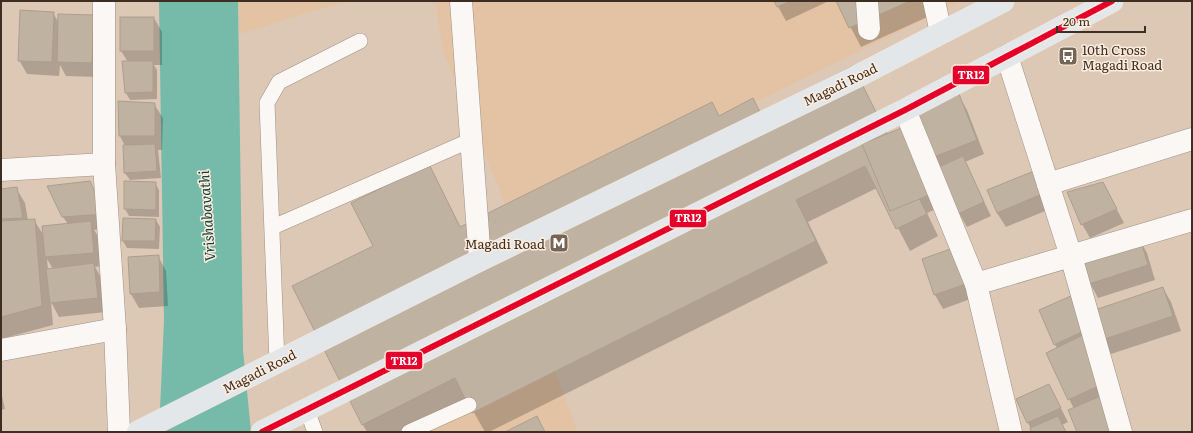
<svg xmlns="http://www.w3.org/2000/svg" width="1193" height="433" viewBox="0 0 1193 433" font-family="Literata,serif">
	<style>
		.built { fill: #e4c2a4 }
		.water { fill: #76baa9 }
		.shadow { fill: #0003; fill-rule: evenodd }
		.building { fill: #c0b2a1; stroke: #ac9e8d }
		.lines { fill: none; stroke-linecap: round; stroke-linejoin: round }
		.service-casing { stroke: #a09082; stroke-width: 16 }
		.minor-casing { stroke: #a09082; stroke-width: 23 }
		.primary-casing { stroke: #f0e6de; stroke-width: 23 }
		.service { stroke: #faf7f4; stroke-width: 15 }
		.minor { stroke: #faf7f4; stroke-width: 22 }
		.primary { stroke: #e3e7e9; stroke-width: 22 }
		.bus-1-casing { stroke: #fdeddf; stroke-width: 9 }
		.bus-1 { stroke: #e4002b; stroke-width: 6 }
		.labels { text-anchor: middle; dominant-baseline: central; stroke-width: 3; stroke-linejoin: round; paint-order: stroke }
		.poi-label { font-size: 13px; fill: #3e2e21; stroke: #fdeddf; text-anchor: start }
		.street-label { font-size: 13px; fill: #3e2e21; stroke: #fdeddf }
		.water-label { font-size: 14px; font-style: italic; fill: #12423b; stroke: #fdeddf }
		.line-badge { stroke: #fdeddf; stroke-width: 1.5 }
		.badge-label { font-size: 11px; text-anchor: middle; font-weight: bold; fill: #fff }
	</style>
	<rect width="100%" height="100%" fill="#ddc8b6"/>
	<g class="built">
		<polygon points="238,1 346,1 239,34"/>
		<polygon points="435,1 962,1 512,221 443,51"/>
		<polygon points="552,364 578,432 404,432"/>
	</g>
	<polygon class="water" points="159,1 238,1 243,350 251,432 159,432 164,320"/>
	<g class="shadow">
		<polygon points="140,1 158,1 158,2"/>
		<polygon points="775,1 829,1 786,21"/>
		<polygon points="837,1 928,1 934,14 861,47"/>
		<polygon points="53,13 59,23 93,16 100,77 66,76 60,65 59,76 27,74 19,60"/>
		<polygon points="121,18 154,18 162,32 162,65 154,65 157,70 157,99 130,100 126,93 123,62 128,62 121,51"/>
		<polygon points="852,67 888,135 941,207 927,213 938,236 910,251 877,188 808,222 828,263 489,432 485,432 467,400 403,432 367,432 363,425 374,247 429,166 461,228 719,116 760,113"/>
		<polygon points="959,96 967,110 984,154 965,162 991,216 967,227 959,213 941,167 935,157"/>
		<polygon points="154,104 163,118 162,150 158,150 161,178 130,180 125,173 124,146 125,146 120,136"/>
		<path d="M 89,182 L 112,228 L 94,230 L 98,236 L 101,266 L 95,267 L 102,279 L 106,312 L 59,317 L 51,302 L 53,325 L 1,339 L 1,190 L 16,188 L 25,203 L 28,220 L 34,220 L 44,236 L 68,224 L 63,217 ZM 47,259 L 53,269 L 48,270 Z"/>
		<polygon points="155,183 159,190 159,217 129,216 125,209"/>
		<polygon points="1103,183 1124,223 1090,238 1082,224"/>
		<polygon points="1042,186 1050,209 1006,227 997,213"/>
		<polygon points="156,220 160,227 159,249 127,248 123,241"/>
		<polygon points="1139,239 1147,253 1155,280 1098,298 1090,283"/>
		<polygon points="956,248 976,297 943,309 935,295 923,260"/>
		<polygon points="158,256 166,271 168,306 139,308 131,294"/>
		<polygon points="1163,288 1171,302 1181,331 1111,354 1103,340"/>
		<polygon points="1072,296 1112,398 1079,432 1074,409 1047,353 1057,348 1055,344"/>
		<polygon points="1049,385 1068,422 1062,425 1066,432 1032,432 1018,399"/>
		<polygon points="1,392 5,409 1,410"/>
	</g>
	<g class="building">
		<polygon points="774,1 791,1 777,7"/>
		<polygon points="836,1 910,1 849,28"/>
		<polygon points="20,10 54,12 52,62 18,61"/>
		<polygon points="58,14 94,15 92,63 57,62"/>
		<rect x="120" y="17" width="34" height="34"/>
		<polygon points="122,61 153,61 153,92 125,93"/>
		<polygon points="853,66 927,214 896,229 865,166 796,200 816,241 472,413 455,378 362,425 292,286 373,246 351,203 429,164 460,227 712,102 719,116 753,98 760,112"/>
		<polygon points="959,94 977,140 934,157 916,112"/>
		<polygon points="118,101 155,103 155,136 119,136"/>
		<polygon points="906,126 934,193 890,211 862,144"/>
		<polygon points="155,144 157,171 124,173 123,145"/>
		<polygon points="963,156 984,202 958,214 937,168"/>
		<polygon points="1034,171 1042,194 997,213 987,190"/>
		<polygon points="90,181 105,214 62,217 47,186"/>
		<polygon points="124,181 156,182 156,210 124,209"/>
		<polygon points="1103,182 1117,209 1081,225 1067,192"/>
		<polygon points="17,187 23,218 1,219 1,189"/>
		<polygon points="123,218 156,219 155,241 122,241"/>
		<polygon points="35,219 42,306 1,317 1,221"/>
		<polygon points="91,221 94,253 45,257 42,226"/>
		<polygon points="1140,238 1148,265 1089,284 1080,256"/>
		<polygon points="956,247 969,283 934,295 922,259"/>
		<polygon points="159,255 160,292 130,294 128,257"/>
		<polygon points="94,263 98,298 50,303 46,269"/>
		<polygon points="1163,287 1173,316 1102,340 1092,311"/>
		<polygon points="1073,295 1088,329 1054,345 1039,310"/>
		<polygon points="1083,335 1105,383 1068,400 1046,353"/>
		<polygon points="1049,384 1061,408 1027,423 1016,399"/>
		<polygon points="1103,395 1120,432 1077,432 1068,410"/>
		<polygon points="537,416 545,432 505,432"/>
		<polygon points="1058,416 1066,432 1031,432 1030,428"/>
	</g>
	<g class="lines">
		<defs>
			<g id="service">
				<polyline points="273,227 471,140"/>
				<polyline points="277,362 267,103 279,82 360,41"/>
				<polyline points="307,410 315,432"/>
				<polyline points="409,432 469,405"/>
			</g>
			<g id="minor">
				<polyline points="104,1 104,164 115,329 119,432"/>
				<polyline points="461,1 480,260"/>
				<polyline points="867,1 869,29"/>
				<polyline points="934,1 941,33"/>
				<polyline points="1007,56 1071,256 1121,432"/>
				<polyline points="905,110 976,284 1011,432"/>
				<polyline points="1,170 104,164"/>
				<polyline points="1048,184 1192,139"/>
				<polyline points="976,284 1192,220"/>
				<polyline points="1,350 115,329"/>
			</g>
			<g id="primary">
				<polyline points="138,432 480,260 856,77 1003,1"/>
				<polyline points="262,432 905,110 1112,1"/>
			</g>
		</defs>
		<use href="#service" class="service-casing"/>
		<use href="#minor" class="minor-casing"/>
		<use href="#primary" class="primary-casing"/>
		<use href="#service" class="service"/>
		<use href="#minor" class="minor"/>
		<use href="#primary" class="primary"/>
		<defs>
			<polyline id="bus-1" points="262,432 905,110 1112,1"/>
		</defs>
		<use href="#bus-1" class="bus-1-casing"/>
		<use href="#bus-1" class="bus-1"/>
	</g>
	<defs>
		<symbol id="bus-square" viewBox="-11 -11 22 22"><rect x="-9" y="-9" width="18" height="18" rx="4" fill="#766455" stroke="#fdeddf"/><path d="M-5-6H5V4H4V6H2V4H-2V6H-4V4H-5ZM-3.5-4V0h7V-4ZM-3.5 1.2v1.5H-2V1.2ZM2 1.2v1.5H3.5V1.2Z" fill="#fff"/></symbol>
		<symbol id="metro-square" viewBox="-11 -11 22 22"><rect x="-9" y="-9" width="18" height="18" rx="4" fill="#766455" stroke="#fdeddf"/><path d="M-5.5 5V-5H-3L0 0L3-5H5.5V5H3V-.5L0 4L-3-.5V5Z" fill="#fff"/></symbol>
	</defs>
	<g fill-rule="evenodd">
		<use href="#bus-square" x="1057" y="45" width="22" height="22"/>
		<use href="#metro-square" x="548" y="232" width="22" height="22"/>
	</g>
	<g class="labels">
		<g class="poi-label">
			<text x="1082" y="49">10th Cross<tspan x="1082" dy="15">Magadi Road</tspan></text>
			<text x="545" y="243" text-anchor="end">Magadi Road</text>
		</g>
		<g class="street-label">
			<text transform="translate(840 84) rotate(-26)">Magadi Road</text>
			<text transform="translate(259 371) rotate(-27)">Magadi Road</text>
		</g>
		<g class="water-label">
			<text transform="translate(206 216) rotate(-94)">Vrishabavathi</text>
		</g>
	</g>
	<g class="line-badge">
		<rect x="952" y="65" width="38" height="20" rx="4" fill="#e4002b"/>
		<rect x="669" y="209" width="38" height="19" rx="4" fill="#e4002b"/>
		<rect x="385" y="351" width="38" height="19" rx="4" fill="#e4002b"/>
	</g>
	<g class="badge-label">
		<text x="971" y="79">TR12</text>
		<text x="688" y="222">TR12</text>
		<text x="404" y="365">TR12</text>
	</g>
	<rect width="1193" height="433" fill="none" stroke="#3e2e21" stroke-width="4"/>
	<path d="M1057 26v6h88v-6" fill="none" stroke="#3e2e21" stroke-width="2"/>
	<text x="1063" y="26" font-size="12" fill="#3e2e21" stroke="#fdeddf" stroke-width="3" paint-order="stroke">20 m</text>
</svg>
